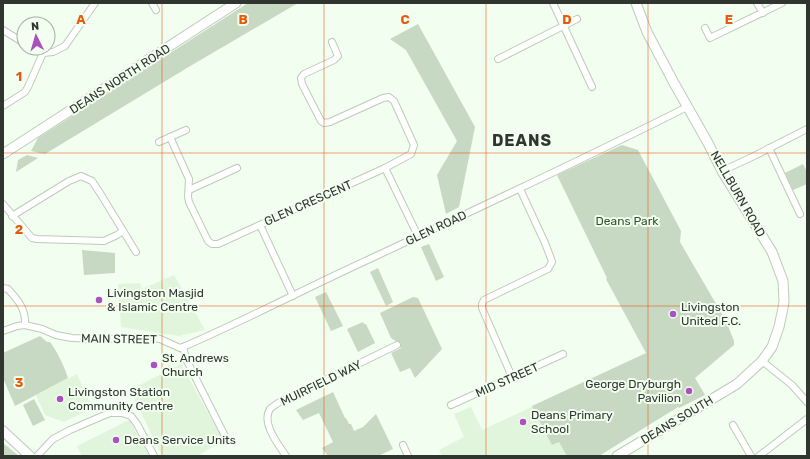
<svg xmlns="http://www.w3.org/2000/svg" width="810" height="459" viewBox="0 0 810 459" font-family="Rubik,sans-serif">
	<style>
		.built { fill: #e0f5dc }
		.green { fill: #c7d8c3 }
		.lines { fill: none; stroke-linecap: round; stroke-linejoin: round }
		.street-casing { stroke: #bdccb9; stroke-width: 8 }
		.secondary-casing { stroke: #bdccb9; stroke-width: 11 }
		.street { stroke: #fff; stroke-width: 6 }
		.secondary { stroke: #fff; stroke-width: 9 }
		.grid { fill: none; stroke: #e8590c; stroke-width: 1; stroke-opacity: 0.55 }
		.poi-dot { fill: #aa51bd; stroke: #f2feef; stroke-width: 1.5 }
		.labels { text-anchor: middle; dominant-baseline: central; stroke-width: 4; stroke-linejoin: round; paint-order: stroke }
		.street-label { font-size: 12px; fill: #30362f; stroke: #f2feef }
		.park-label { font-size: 12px; fill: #32512c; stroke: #f2feef }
		.poi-label { font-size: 12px; fill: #30362f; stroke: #f2feef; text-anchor: start }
		.district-label { font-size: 16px; font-weight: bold; letter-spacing: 1px; fill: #30362f; stroke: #f2feef }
		.grid-label { font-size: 13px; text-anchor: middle; font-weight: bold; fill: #e8590c; stroke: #f2feef; stroke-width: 4; stroke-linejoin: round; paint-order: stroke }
	</style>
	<rect width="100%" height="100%" fill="#f2feef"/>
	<g class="built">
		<polygon points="174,275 205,330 179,336 121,327 118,284 140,283 142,289"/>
		<polygon points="181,364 223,440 198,456 162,456 130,390"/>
		<polygon points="77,374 92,408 64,422 45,415 36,395"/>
		<polygon points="538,404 567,456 442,456 439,450 464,437 454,414 471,407 482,430"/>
		<polygon points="129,420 149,456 82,456 77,446"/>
	</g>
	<g class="green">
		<polygon points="248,3 298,3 192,65 45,154 31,151 38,138"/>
		<polygon points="418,24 475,127 459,207 446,214 437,175 457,141 406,50 390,39"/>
		<polygon points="622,145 638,150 681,231 680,242 726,321 734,341 734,345 695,378 705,395 679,408 678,407 599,456 567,456 559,442 552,445 532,406 646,353 606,279 607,278 557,175"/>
		<polygon points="27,155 38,158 16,172 18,160"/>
		<polygon points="803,164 807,172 807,184 793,190 785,173"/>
		<polygon points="429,244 444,277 436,281 421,247"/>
		<polygon points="82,250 115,253 115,273 84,275"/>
		<polygon points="378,268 393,302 386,306 370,272"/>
		<polygon points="326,292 343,326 331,331 315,297"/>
		<polygon points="413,297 418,298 442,349 415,378 410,368 400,372 391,353 401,348 399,343 391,338 380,313"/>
		<polygon points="363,322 364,324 366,324 375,343 358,352 347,329"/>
		<path d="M 40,336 L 47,342 L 50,342 C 58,353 64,366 68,378 L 15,406 L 3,378 L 3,353 Z"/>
		<polygon points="333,392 345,418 346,418 349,424 351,424 354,431 363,427 376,414 393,449 378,456 328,456 322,448 333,442 319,413 303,420 296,410"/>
		<polygon points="34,399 45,420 33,426 23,405"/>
		<polygon points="3,443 19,456 3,456"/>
	</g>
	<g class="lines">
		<defs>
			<g id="street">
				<polyline points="152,3 156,10"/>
				<polyline points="553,3 592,87"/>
				<polyline points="757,3 763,13"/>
				<polyline points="705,28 710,38 782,3"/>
				<polyline points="3,30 24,43"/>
				<polyline points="33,48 43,53 53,52 65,46 95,3"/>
				<polyline points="498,59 577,19"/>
				<polyline points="3,106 25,92 28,87 43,53"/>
				<polyline points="170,137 189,179 188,197 189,202 208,241 212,244 218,244 385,168 411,154 414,145 394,101 389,97 383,98 330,122 324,123 321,121 302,84 301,78 304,74 334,60 338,56 332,42"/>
				<polyline points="159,142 186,130"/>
				<polyline points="769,148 800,214"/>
				<polyline points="385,168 418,236"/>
				<polyline points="722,171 752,157 807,129"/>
				<polyline points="189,190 237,168"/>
				<polyline points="3,204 32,238 37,239 104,241 117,235 123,231"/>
				<polyline points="12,216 69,181 81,176 92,181 100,193 136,252"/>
				<polyline points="260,225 293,296"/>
				<path d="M 3,288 L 8,289 C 18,300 26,309 25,325"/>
				<path d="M 3,331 L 17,326 L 25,325 L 42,329 L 56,335 L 72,338 L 99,339 L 155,338 L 160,339 L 180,348 L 183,347 C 248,319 310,286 374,257 C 479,208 584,159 687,107"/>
				<polyline points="183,347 187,361 226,438"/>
				<polyline points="762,361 792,385 807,402"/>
				<polyline points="512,377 482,308 482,304 484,300 548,269 552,262 550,256 545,243 520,189"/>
				<polyline points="451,405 563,354"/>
				<polyline points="733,425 751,456"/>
				<polyline points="403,445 408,456"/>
				<polyline points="37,456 53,439 70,430 100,417 110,413 122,413 131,416 137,424 154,456"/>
				<path d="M 286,456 C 278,444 261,423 270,409 C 272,407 275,405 278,403 L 397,345"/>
				<polyline points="759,456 807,419"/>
			</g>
			<g id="secondary">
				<polyline points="3,154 236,3"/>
				<polyline points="3,431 30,456"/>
				<polyline points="617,456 737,384 762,361 772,347 779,327 783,308 784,301 783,281 772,252 722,171 708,143 674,83 647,32 636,3"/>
			</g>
		</defs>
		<use href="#street" class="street-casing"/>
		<use href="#secondary" class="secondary-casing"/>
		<use href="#street" class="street"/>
		<use href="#secondary" class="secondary"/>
	</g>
	<path class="grid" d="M 162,3 L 162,456M 324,3 L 324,456M 486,3 L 486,456M 648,3 L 648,456M 3,153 L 807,153M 3,306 L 807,306"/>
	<g class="poi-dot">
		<circle cx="99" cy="300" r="4"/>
		<circle cx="673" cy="314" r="4"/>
		<circle cx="154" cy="365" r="4"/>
		<circle cx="689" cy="391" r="4"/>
		<circle cx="60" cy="399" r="4"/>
		<circle cx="523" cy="422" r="4"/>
		<circle cx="116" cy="440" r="4"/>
	</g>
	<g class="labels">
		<g class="street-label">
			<text transform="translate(120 79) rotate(-33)">DEANS NORTH ROAD</text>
			<text transform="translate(738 194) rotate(60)">NELLBURN ROAD</text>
			<text transform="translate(308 203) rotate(-24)">GLEN CRESCENT</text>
			<text transform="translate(436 228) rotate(-25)">GLEN ROAD</text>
			<text transform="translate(119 339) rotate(1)">MAIN STREET</text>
			<text transform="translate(507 380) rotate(-24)">MID STREET</text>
			<text transform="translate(321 383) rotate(-26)">MUIRFIELD WAY</text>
			<text transform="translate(677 420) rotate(-31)">DEANS SOUTH</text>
		</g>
		<g class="park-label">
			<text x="627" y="221">Deans Park</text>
		</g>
		<g class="poi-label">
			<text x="107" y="293">Livingston Masjid<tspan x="107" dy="14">&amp; Islamic Centre</tspan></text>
			<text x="681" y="307">Livingston<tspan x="681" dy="14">United F.C.</tspan></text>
			<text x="162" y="358">St. Andrews<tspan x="162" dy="14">Church</tspan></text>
			<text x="681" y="384" text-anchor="end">George Dryburgh<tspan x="681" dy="14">Pavilion</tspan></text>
			<text x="68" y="392">Livingston Station<tspan x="68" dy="14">Community Centre</tspan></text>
			<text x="531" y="415">Deans Primary<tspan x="531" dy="14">School</tspan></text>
			<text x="124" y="440">Deans Service Units</text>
		</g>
		<g class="district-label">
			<text x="522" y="140">DEANS</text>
		</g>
	</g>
	<g class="grid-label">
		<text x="81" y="24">A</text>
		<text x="243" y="24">B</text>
		<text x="405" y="24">C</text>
		<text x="567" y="24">D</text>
		<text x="729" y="24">E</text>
		<text x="19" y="81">1</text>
		<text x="19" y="234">2</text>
		<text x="19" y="387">3</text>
	</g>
	<rect width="810" height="459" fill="none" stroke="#30362f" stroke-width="8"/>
	<g transform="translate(36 36) rotate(355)"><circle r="19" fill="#f2feef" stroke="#a4aea2"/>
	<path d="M0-3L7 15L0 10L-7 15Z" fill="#aa51bd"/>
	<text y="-6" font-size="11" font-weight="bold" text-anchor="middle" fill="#30362f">N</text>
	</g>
</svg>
